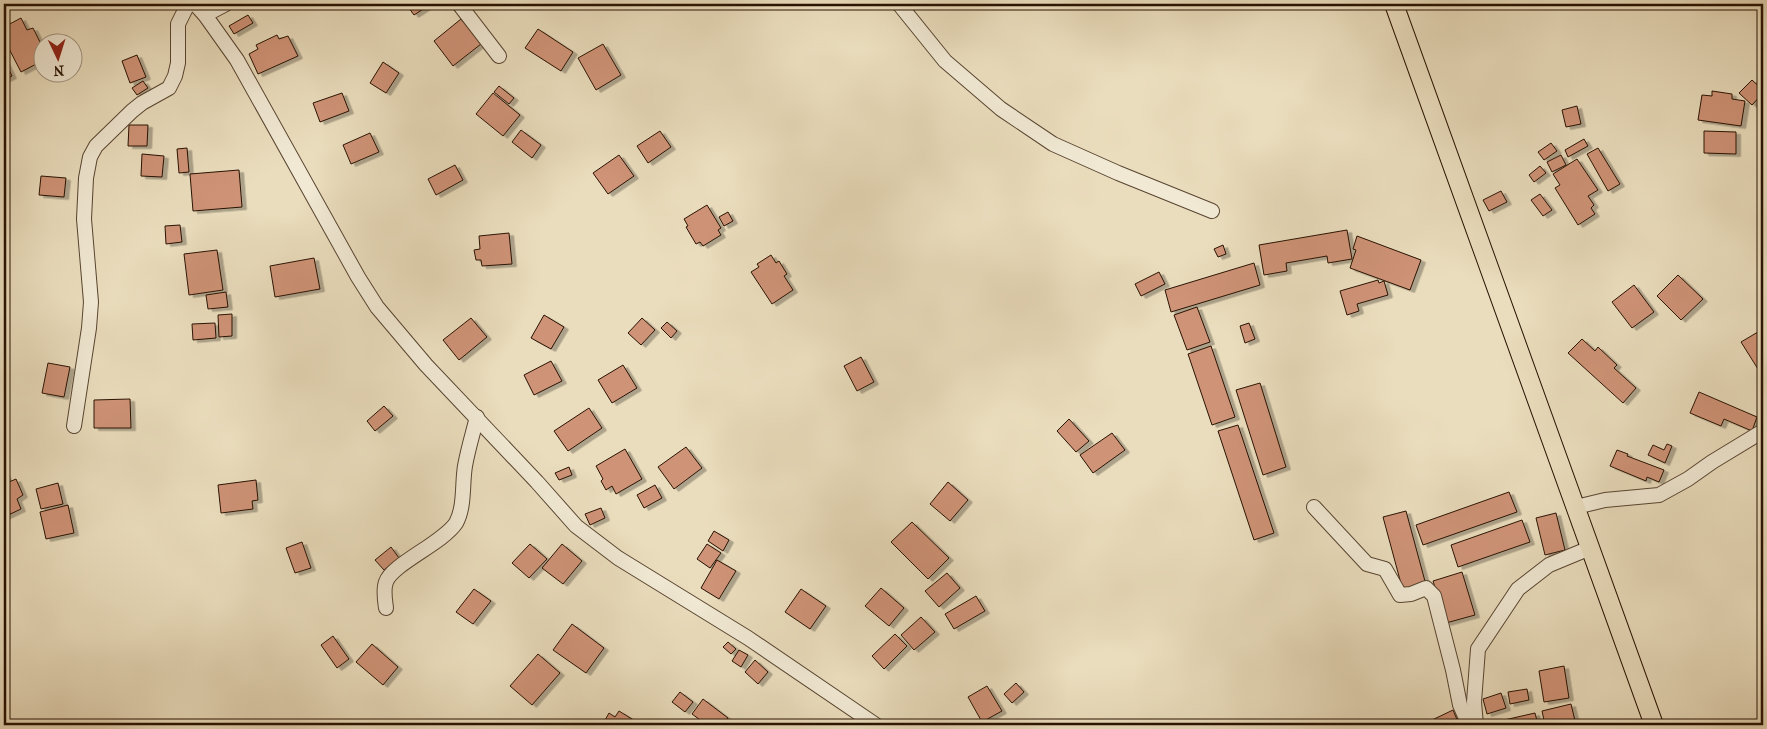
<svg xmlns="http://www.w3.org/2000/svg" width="1767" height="729" viewBox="0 0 1767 729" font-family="'IM FELL French Canon',serif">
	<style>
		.building { fill: #cf9377; stroke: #281202; filter: url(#shadow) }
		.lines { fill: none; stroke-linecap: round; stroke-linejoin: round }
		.minor-casing { stroke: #584531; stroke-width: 16 }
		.major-casing { stroke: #281202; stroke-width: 20 }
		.minor { stroke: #f1e9d4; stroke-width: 14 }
		.major { stroke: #eaddbd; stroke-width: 18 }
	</style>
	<defs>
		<filter id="shadow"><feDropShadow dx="4.5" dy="2.5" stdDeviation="0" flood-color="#0004"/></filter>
	</defs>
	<rect width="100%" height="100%" fill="#eaddbd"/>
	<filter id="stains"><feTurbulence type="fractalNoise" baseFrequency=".004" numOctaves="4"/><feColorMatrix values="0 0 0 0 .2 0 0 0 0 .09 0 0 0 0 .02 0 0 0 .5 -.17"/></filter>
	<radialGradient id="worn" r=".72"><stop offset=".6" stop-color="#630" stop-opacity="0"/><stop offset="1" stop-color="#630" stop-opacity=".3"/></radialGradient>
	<g class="building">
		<polygon points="406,4 431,4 414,15"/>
		<polygon points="248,15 253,23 234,34 229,26"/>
		<polygon points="21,18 27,30 33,28 42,46 36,49 42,61 21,72 4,39 4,27"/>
		<polygon points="461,19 481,44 453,66 434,41"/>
		<polygon points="538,29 573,52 561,71 525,48"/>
		<polygon points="277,35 279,39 288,36 298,56 258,74 249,54 258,49 256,45"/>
		<polygon points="603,44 621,75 596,90 578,58"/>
		<polygon points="137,55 146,77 130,83 122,61"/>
		<polygon points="4,59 12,76 4,80"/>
		<polygon points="383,62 399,73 386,93 370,83"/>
		<polygon points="1752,80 1763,90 1763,93 1752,105 1739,93"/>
		<polygon points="143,81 148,88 137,95 132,88"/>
		<polygon points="499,86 514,98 509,104 494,92"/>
		<polygon points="1712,91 1732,94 1732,99 1745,101 1741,126 1698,120 1702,95 1712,96"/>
		<polygon points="342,93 349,111 320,122 313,103"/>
		<polygon points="493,93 520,115 503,136 476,114"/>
		<polygon points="1577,106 1581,124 1566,127 1562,110"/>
		<polygon points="129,125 148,125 147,146 128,146"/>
		<polygon points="521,130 541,145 532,158 512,142"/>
		<polygon points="660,131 671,147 648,163 637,146"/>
		<polygon points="1704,131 1736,132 1736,154 1704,153"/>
		<polygon points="370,133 379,152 351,164 343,145"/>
		<polygon points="1584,139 1588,146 1568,157 1565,150"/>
		<polygon points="1551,143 1557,151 1544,160 1538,152"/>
		<polygon points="187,148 189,172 179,173 177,149"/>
		<polygon points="1598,148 1620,184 1608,191 1587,154"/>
		<polygon points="142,154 164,156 162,177 141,176"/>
		<polygon points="619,155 634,176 608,194 593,173"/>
		<polygon points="1561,155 1566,165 1552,172 1547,162"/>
		<polygon points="1577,159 1598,190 1588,196 1594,205 1591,208 1595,214 1578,225 1555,188 1560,185 1553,174"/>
		<polygon points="455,165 463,180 436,195 428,179"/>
		<polygon points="1540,166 1546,173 1534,182 1529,175"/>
		<polygon points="239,170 242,207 193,211 190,174"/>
		<polygon points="41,176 66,178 64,197 39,195"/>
		<polygon points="1501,191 1507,202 1489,211 1483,200"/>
		<polygon points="1540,194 1552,210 1543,216 1531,200"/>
		<polygon points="707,205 721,228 718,230 721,235 703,246 700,242 696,244 686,227 688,226 684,219"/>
		<polygon points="728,212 733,221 724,226 719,217"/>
		<polygon points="180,225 182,242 166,244 165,226"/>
		<polygon points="1347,230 1352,259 1328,263 1327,256 1286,263 1287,271 1264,275 1259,245"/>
		<polygon points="509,233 512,264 482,266 481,260 476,260 474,250 480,249 479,236"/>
		<polygon points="1357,236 1421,260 1410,290 1350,268 1356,250 1353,249"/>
		<polygon points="1223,245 1226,254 1218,257 1214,249"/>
		<polygon points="217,250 223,290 189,295 184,254"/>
		<polygon points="771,255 776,263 779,261 787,274 784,276 793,290 772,304 751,272 759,267 757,264"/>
		<polygon points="314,258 320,289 275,297 270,266"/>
		<polygon points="1254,263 1260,285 1171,312 1165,290"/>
		<polygon points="1159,272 1165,284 1141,296 1135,284"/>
		<polygon points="1678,275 1703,299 1681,320 1657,296"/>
		<polygon points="1378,280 1379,283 1384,281 1388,295 1357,304 1359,311 1347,315 1340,291"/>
		<polygon points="1634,285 1654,312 1632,328 1612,302"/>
		<polygon points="226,292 228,307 208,309 206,295"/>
		<polygon points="1197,307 1210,342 1187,350 1174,315"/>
		<polygon points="232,314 232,336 219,337 218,315"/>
		<polygon points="544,315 564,327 551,349 531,338"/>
		<polygon points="471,318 487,337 459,360 443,340"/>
		<polygon points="642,318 655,330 641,345 628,333"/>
		<polygon points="667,322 677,331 671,338 661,328"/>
		<polygon points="215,323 216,338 193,340 192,324"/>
		<polygon points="1249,323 1255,339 1245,343 1240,326"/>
		<polygon points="1763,329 1763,377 1741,342"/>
		<polygon points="1582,339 1595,351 1598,347 1617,365 1614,368 1636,388 1623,403 1568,353"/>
		<polygon points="1211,346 1235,417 1212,425 1188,354"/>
		<polygon points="861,357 874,382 857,391 844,366"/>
		<polygon points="551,361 562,381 534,395 524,375"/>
		<polygon points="48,363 70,367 64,397 42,393"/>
		<polygon points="623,365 637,388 612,403 598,380"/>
		<polygon points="1260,383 1286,467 1263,475 1236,390"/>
		<polygon points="1699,392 1757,417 1752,431 1724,419 1721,426 1690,413"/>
		<polygon points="130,399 131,428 94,428 94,400"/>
		<polygon points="384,406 393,416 375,431 367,421"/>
		<polygon points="589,408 602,428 568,451 554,431"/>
		<polygon points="1069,419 1089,441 1076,452 1057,431"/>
		<polygon points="1238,425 1274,533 1254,540 1218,431"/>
		<polygon points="1112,433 1125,450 1093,473 1080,455"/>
		<polygon points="1667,444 1672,446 1665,463 1648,455 1653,445 1664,450"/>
		<polygon points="686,447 702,468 674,489 658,467"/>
		<polygon points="625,449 642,479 616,494 612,486 606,490 601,481 603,479 596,466"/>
		<polygon points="1617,450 1628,454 1627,456 1664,470 1659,482 1647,477 1646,481 1610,466"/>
		<polygon points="569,467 572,475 559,480 555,473"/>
		<polygon points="4,472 9,482 16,479 23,495 17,499 21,509 4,517"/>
		<polygon points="256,480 258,500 252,501 253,509 221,513 218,485"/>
		<polygon points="948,482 968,500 950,521 930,504"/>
		<polygon points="58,483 63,504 41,509 36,489"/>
		<polygon points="655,485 662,498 644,508 637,495"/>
		<polygon points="1509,492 1517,512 1423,545 1416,525"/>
		<polygon points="68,505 74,533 46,539 40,512"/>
		<polygon points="601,508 605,518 590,525 585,514"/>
		<polygon points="1406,511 1426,585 1403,591 1383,517"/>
		<polygon points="1556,513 1565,550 1545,555 1536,518"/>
		<polygon points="1522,520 1530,542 1458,567 1451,545"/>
		<polygon points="912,522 949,558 928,579 891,542"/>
		<polygon points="714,531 729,540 723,551 708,541"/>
		<polygon points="302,542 311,568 295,573 286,548"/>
		<polygon points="530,544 547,559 529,578 512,563"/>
		<polygon points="562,544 582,561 563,584 542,568"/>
		<polygon points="707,544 721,553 710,568 697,559"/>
		<polygon points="391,547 399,558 384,570 375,560"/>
		<polygon points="717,560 736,571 719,599 701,588"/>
		<polygon points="1462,572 1475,615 1446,623 1433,581"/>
		<polygon points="947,573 960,588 939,607 925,591"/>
		<polygon points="881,588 904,608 889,626 865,606"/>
		<polygon points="474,589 491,601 473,624 456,612"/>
		<polygon points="801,589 826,606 810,629 785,612"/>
		<polygon points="976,596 985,611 954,629 945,614"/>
		<polygon points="921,617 935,632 914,650 901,635"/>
		<polygon points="572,624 604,648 586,673 553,650"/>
		<polygon points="895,634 907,646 884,669 872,656"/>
		<polygon points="333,636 349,659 337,668 321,645"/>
		<polygon points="728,642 736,649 731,654 723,647"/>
		<polygon points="372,644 398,667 383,685 356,662"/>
		<polygon points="739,650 748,655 741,667 732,661"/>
		<polygon points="538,654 560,673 532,705 510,686"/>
		<polygon points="755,660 768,672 758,684 745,672"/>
		<polygon points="1564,666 1569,698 1544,702 1539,671"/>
		<polygon points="1016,683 1024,692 1012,703 1004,694"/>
		<polygon points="987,686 1002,711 982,722 968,697"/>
		<polygon points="1527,689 1529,700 1510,704 1508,692"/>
		<polygon points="680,692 693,702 685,712 672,702"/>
		<polygon points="1501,693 1506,708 1487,714 1483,699"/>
		<polygon points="703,699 728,718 723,725 707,725 692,714"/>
		<polygon points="1571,704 1576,725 1545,725 1542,711"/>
		<polygon points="1453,710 1458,722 1450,725 1434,725 1432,720"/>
		<polygon points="619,711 640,724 639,725 609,725 604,722 609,713 615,717"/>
		<polygon points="1535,713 1538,725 1492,725 1491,723"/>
	</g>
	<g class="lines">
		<defs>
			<g id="minor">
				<polyline points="195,4 205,15 237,60 358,277 377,307 426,365 537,482 576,526 618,558 748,638 876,725"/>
				<polyline points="459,4 499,56"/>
				<polyline points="899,4 945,61 1001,109 1053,144 1118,173 1212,211"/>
				<polyline points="205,15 226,4"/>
				<polyline points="74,426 89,328 91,302 84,219 86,178 90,157 96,146 132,111 142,103 169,88 175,76 178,63 178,24 188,4"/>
				<polyline points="1314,507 1367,564 1385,569 1400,595 1411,594 1426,588 1434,596 1453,670 1460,705 1469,725"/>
				<polyline points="1576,507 1605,500 1659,495 1688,479 1712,462 1763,431"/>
				<path d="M 386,608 C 385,600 383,590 386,582 C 392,564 443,543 456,523 C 465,507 462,483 465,466 C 468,449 473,433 477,417"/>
				<polyline points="1476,725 1474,702 1478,649 1518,589 1549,565 1590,548"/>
			</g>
			<polyline id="major" points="1394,4 1654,725"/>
		</defs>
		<use href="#minor" class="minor-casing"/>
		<use href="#major" class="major-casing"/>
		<use href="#minor" class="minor"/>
		<use href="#major" class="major"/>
	</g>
	<rect width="1767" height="729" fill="none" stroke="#eaddbd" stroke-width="20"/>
	<rect x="5" y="5" width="1757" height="719" fill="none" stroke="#281202" stroke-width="2.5"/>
	<rect x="10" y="10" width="1747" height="709" fill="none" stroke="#281202"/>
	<g transform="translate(58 58) rotate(176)"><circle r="24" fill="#f1e9d4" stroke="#a19380"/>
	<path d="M0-4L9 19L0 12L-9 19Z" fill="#8f2418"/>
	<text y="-8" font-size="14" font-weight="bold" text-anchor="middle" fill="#281202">N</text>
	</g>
	<rect width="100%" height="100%" filter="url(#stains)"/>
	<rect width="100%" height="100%" fill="url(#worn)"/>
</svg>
